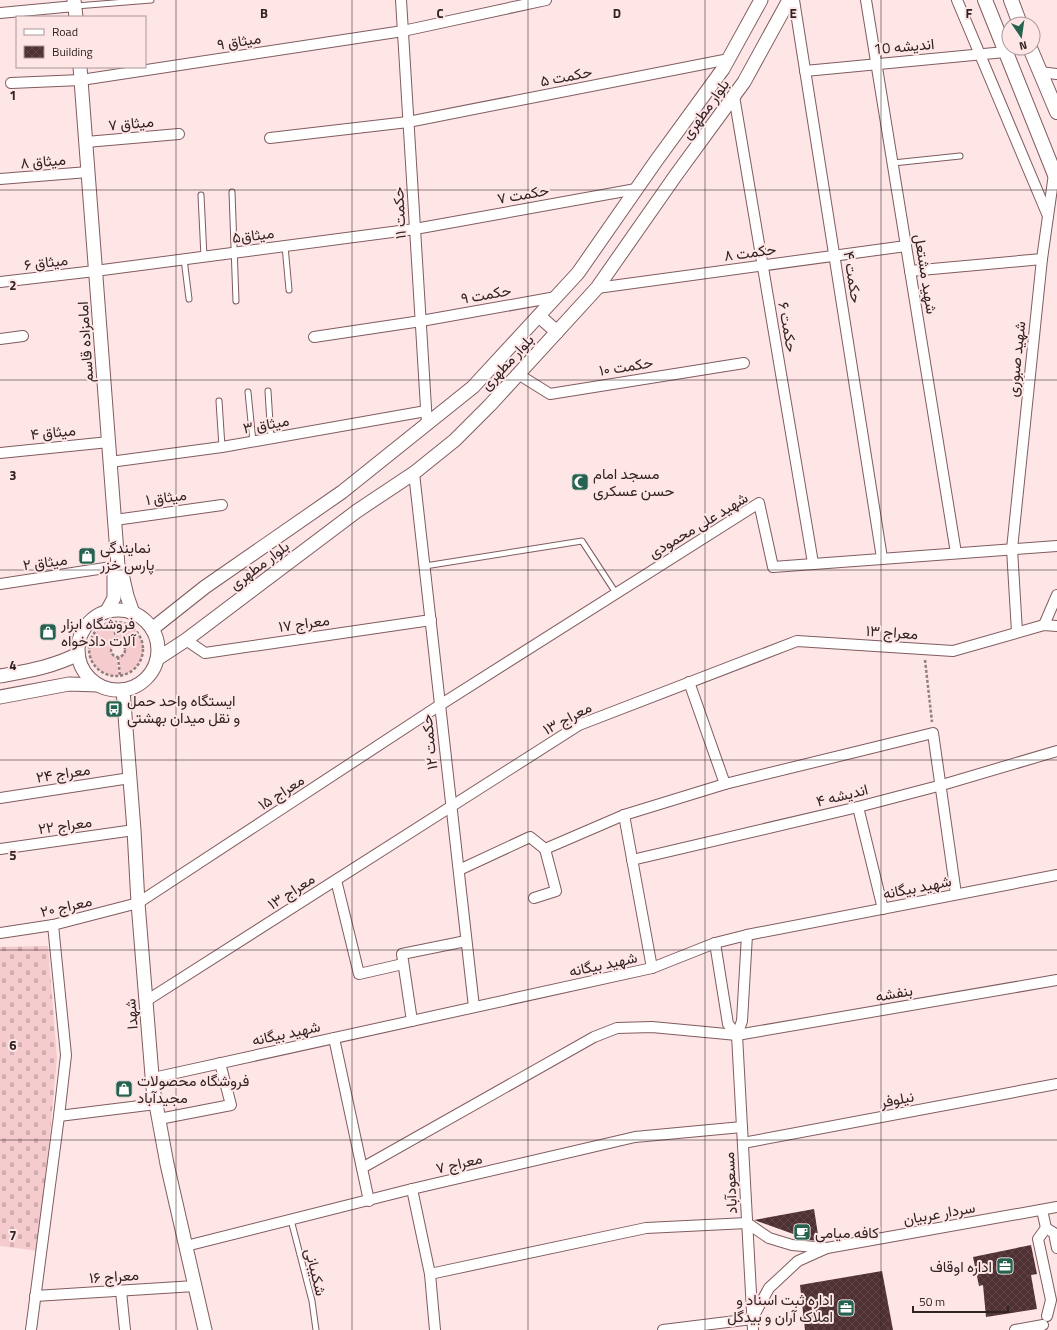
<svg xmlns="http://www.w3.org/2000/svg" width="1057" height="1330" viewBox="0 0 1057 1330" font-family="'Titillium Web',Vazirmatn,sans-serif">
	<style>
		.green { fill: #f5cbce }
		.cemetery { fill: url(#cemetery-stones) }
		.building { fill: url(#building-cross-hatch) }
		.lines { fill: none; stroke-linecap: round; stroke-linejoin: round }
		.service-casing { stroke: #805c5f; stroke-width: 7 }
		.minor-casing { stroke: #805c5f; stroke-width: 12 }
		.tertiary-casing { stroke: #805c5f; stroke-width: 15 }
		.secondary-casing { stroke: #805c5f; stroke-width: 16 }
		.path { stroke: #927f80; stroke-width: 2.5; stroke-dasharray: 3 2; stroke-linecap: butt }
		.service { stroke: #fff; stroke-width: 5 }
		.minor { stroke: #fff; stroke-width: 10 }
		.tertiary { stroke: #fff; stroke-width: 13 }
		.secondary { stroke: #fff; stroke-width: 14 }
		.grid { fill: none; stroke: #312223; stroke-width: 1; stroke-opacity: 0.55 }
		.labels { text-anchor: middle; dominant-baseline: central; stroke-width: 4; stroke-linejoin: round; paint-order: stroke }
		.street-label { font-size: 15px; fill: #312223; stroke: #fee5e6 }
		.poi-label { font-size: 15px; fill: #312223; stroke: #fee5e6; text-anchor: start }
		.grid-label { font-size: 13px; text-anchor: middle; font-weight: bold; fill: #312223; stroke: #fee5e6; stroke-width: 4; stroke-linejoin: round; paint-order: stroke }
	</style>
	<defs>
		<pattern id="cemetery-stones" width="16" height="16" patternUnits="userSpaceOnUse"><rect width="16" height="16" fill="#f5cbce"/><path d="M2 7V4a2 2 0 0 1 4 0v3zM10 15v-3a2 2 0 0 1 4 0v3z" fill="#d2aeb1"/></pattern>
		<pattern id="building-cross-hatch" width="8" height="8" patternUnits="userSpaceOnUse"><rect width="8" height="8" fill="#4f3033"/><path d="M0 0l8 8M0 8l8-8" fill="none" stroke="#604548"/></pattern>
	</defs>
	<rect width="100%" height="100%" fill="#fee5e6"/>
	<g class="green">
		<path d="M 112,622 L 116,643 C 109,647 109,654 116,657 L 119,676 C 83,675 78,632 112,622 Z"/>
		<path d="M 114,622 C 149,624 155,665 121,676 L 119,657 L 124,653 C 126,648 124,643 118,643 Z"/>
	</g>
	<polygon class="cemetery" points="48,946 57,1058 39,1251 0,1246 0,947"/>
	<g class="building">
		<polygon points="814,1209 819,1241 810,1240 754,1220"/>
		<polygon points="1031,1245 1037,1274 1031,1275 1037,1309 986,1317 983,1285 979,1286 973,1257"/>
		<polygon points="882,1271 893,1330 805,1330 800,1285"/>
	</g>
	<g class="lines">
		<defs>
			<g id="service">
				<polyline points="76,6 151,0"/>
				<polyline points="893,163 960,156"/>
				<polyline points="232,192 236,301"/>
				<polyline points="201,195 204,257"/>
				<polyline points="285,246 289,290"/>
				<polyline points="184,259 189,299"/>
				<polyline points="268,391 271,439"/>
				<polyline points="248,392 253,442"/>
				<polyline points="219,401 222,447"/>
				<polyline points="425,566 582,541 616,593"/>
				<polyline points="291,1220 312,1301 316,1330"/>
			</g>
			<g id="minor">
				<polyline points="401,0 427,424"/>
				<polyline points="794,0 882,558"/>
				<polyline points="866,0 956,553"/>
				<polyline points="957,0 1048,216"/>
				<polyline points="0,13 75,6"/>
				<polyline points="805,71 1005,52"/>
				<polyline points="1040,72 1057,74"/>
				<polyline points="11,83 81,80 403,31 546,0"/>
				<polyline points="734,96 813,563"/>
				<polyline points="270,138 408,122 729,59"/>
				<polyline points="86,142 179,134"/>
				<polyline points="0,179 88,172"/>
				<polyline points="910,271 1042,259"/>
				<polyline points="0,282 95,271 415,229 636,189"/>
				<polyline points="597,288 906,246"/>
				<polyline points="314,337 421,321 556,297"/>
				<polyline points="0,339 23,336"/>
				<polyline points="518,374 550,394 744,363"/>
				<polyline points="0,453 109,442"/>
				<polyline points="110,462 222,447 426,411"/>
				<polyline points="414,473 474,1007"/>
				<polyline points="115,520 222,505"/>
				<polyline points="0,584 118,566"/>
				<polyline points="1044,625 1057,595"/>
				<polyline points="1017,632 1012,549 1042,259 1054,174"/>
				<polyline points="186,640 205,653 431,620"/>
				<polyline points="689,682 725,784"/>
				<polyline points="0,798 130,778"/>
				<polyline points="858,807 883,909"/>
				<polyline points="624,815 652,968"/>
				<polyline points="0,849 134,830"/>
				<polyline points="632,860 858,807 942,785 1057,751"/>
				<polyline points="459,870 530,837 545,849 624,815 725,784 933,733 956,894"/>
				<polyline points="336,880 359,974 403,964"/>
				<polyline points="534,898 556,891 545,849"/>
				<polyline points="0,933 53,925 138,903 440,705 759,503 773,567 1057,546"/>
				<polyline points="747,935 742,1021 737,1035 753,1330"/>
				<polyline points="715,943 728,1024 737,1035"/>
				<polyline points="146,1001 579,725 797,641 953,651 1044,625 1057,626"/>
				<polyline points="412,1021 402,954 466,941"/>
				<polyline points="334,1038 369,1201"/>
				<polyline points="153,1078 652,968 715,943 747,935 1057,875"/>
				<polyline points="59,1116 156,1104"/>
				<polyline points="159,1119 231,1105 220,1063"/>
				<polyline points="743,1143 1057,1084"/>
				<polyline points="362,1168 594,1037 617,1028 652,1027 737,1035 1057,980"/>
				<polyline points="412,1189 430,1274 435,1330"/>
				<polyline points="1042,1210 1046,1228 1054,1233 1057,1248"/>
				<polyline points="1046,1228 1038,1239 1051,1300 1047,1316"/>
				<polyline points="186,1246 412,1189 635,1137 742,1127"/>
				<polyline points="827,1248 1057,1207"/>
				<polyline points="430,1274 646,1228 747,1223 769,1238 792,1245 827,1248 798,1261 769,1288 752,1319 663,1330"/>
				<polyline points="121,1291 125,1330"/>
				<polyline points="35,1296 195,1286"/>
				<polyline points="31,1330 59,1116 66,1055 53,925"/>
				<polyline points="1015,1330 1043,1325"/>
			</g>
			<g id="tertiary">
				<polyline points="74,0 76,17"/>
				<polyline points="80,67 118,566 122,574 127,596 133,613"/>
				<polyline points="539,316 557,332"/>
				<circle cx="118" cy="650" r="40"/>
				<polyline points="107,611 114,598 114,576 118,566"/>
				<polyline points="152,629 205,587 342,492 473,387 578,273 656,161 723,69 761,0"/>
				<polyline points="157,659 186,640 357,511 414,473 455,440 490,405 597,288 676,175 744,82 789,0"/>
				<path d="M 0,676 C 27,671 53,667 78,654"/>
				<polyline points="123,690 134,830 138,903 153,1088 167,1164 205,1330"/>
				<polyline points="0,697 69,684 98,685"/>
			</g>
			<g id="secondary">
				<polyline points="985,0 1057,180"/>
				<polyline points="1011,0 1020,24"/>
				<polyline points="1030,48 1057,112"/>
			</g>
		</defs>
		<use href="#service" class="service-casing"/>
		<use href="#minor" class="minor-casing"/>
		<use href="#tertiary" class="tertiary-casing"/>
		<use href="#secondary" class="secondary-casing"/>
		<g class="path">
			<circle cx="116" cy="649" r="27"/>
			<polyline points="113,622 117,643"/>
			<circle cx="118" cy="650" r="7"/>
			<polyline points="118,657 120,676"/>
			<polyline points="925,660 932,722"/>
		</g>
		<use href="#service" class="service"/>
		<use href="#minor" class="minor"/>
		<use href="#tertiary" class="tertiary"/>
		<use href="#secondary" class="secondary"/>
	</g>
	<path class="grid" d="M 176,0 L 176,1330M 352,0 L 352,1330M 528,0 L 528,1330M 705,0 L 705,1330M 881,0 L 881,1330M 0,190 L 1057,190M 0,380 L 1057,380M 0,570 L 1057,570M 0,760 L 1057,760M 0,950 L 1057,950M 0,1140 L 1057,1140"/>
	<defs>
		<symbol id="mosque-square" viewBox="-11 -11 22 22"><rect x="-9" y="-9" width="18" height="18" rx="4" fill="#256350" stroke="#fee5e6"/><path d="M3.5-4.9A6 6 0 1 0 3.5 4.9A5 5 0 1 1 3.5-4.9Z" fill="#fff"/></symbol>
		<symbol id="shop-square" viewBox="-11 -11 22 22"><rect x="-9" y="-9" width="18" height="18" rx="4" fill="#256350" stroke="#fee5e6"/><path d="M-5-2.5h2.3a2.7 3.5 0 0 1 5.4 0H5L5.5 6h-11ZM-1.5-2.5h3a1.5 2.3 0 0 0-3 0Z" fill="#fff"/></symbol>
		<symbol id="bus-square" viewBox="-11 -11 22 22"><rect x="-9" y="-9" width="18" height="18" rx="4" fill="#256350" stroke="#fee5e6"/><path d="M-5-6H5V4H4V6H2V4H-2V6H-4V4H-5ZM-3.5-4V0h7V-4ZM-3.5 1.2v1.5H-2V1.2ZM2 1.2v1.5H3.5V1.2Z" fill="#fff"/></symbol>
		<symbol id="cafe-square" viewBox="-11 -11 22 22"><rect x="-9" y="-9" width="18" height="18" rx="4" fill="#256350" stroke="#fee5e6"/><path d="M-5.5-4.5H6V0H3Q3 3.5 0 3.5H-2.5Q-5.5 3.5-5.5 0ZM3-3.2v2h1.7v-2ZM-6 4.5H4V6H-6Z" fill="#fff"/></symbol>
		<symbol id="office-square" viewBox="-11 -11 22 22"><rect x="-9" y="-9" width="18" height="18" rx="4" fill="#256350" stroke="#fee5e6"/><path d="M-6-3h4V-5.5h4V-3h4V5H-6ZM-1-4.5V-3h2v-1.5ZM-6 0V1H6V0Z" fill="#fff"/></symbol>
	</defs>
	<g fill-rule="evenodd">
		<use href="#mosque-square" x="570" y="472" width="20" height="20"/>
		<use href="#shop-square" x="77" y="546" width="20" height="20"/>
		<use href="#shop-square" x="38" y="622" width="20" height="20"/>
		<use href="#bus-square" x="104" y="699" width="20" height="20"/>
		<use href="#shop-square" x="114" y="1079" width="20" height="20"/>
		<use href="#cafe-square" x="792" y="1222" width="20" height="20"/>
		<use href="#office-square" x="995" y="1256" width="20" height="20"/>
		<use href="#office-square" x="836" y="1298" width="20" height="20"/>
	</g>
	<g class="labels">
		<g class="street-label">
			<text transform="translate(239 41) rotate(-9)">میثاق ۹</text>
			<text transform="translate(904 46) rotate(-5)">اندیشه 10</text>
			<text transform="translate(566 76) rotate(-11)">حکمت ۵</text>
			<text transform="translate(705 109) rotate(-54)">بلوار مطهری</text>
			<text transform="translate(131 123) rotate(-5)">میثاق ۷</text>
			<text transform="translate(43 161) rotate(-5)">میثاق ۸</text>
			<text transform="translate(523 194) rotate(-10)">حکمت ۷</text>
			<text transform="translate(399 213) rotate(-93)">حکمت ۱۱</text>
			<text transform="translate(253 235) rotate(-7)">میثاق۵</text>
			<text transform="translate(750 252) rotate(-8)">حکمت ۸</text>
			<text transform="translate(46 262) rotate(-7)">میثاق ۶</text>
			<text transform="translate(926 274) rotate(81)">شهید مشتعل</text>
			<text transform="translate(853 277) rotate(81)">حکمت ۴</text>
			<text transform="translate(486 294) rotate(-10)">حکمت ۹</text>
			<text transform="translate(788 327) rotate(80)">حکمت ۶</text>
			<text transform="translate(85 342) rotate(-94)">امامزاده قاسم</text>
			<text transform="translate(1016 359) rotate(-84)">شهید صبوری</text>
			<text transform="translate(507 362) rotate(-47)">بلوار مطهری</text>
			<text transform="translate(626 366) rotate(-9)">حکمت ۱۰</text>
			<text transform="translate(266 424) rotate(-10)">میثاق ۳</text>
			<text transform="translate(53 432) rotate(-6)">میثاق ۴</text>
			<text transform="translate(166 497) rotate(-8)">میثاق ۱</text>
			<text transform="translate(698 525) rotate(-31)">شهید علی محمودی</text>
			<text transform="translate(45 562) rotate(-8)">میثاق ۲</text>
			<text transform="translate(259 565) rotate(-37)">بلوار مطهری</text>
			<text transform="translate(304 623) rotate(-8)">معراج ۱۷</text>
			<text transform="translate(892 632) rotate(4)">معراج ۱۳</text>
			<text transform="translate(567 718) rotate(-28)">معراج ۱۳</text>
			<text transform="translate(429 742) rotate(-96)">حکمت ۱۲</text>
			<text transform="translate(63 773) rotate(-9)">معراج ۲۴</text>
			<text transform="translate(281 792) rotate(-33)">معراج ۱۵</text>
			<text transform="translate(842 795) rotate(-14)">اندیشه ۴</text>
			<text transform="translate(65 825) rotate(-8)">معراج ۲۲</text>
			<text transform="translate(917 887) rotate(-11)">شهید بیگانه</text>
			<text transform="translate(291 891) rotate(-33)">معراج ۱۳</text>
			<text transform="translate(66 906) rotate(-13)">معراج ۲۰</text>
			<text transform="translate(603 964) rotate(-12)">شهید بیگانه</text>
			<text transform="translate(894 993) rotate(-10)">بنفشه</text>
			<text transform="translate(131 1014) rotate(-95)">شهدا</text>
			<text transform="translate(286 1033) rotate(-12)">شهید بیگانه</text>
			<text transform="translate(897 1099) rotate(-11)">نیلوفر</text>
			<text transform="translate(459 1163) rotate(-13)">معراج ۷</text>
			<text transform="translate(730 1183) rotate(-93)">مسعودآباد</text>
			<text transform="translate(939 1213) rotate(-10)">سردار عربیان</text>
			<text transform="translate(316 1272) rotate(76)">شکیبانی</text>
			<text transform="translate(114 1276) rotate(-4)">معراج ۱۶</text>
		</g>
		<g class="poi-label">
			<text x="593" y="473">مسجد امام<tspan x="593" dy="17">حسن عسکری</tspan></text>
			<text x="100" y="547">نمایندگی<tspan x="100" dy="17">پارس خزر</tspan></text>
			<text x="61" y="623">فروشگاه ابزار<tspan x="61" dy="17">آلات دادخواه</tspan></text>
			<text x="127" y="700">ایستگاه واحد حمل<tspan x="127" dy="17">و نقل میدان بهشتی</tspan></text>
			<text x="137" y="1080">فروشگاه محصولات<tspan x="137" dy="17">مجیدآباد</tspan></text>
			<text x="815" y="1232">کافه میامی</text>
			<text x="992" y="1266" text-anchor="end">اداره اوقاف</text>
			<text x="833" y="1299" text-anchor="end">اداره ثبت اسناد و<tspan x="833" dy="17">املاک آران و بیدگل</tspan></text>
		</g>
	</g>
	<g class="grid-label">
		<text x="264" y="18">B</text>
		<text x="440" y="18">C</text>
		<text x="617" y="18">D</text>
		<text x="793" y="18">E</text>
		<text x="969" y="18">F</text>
		<text x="13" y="100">1</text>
		<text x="13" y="290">2</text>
		<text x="13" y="480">3</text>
		<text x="13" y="670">4</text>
		<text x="13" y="860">5</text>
		<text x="13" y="1050">6</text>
		<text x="13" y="1240">7</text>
	</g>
	<rect x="16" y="16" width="130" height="52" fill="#fee5e6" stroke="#ac9798"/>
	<rect x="24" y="29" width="20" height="6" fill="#ffffff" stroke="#ac9798"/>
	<text x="52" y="36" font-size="12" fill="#312223">Road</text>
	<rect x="24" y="46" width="20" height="12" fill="url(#building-cross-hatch)" stroke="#ac9798"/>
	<text x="52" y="56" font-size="12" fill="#312223">Building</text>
	<g transform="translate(1021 36) rotate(167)"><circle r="19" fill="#fee5e6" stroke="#ac9798"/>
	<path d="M0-3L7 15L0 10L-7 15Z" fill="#256350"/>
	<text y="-6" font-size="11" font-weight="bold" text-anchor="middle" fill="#312223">N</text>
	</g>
	<path d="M913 1306v6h95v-6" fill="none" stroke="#312223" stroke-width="2"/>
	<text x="919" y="1306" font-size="12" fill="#312223" stroke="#fee5e6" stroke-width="3" paint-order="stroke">50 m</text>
</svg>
